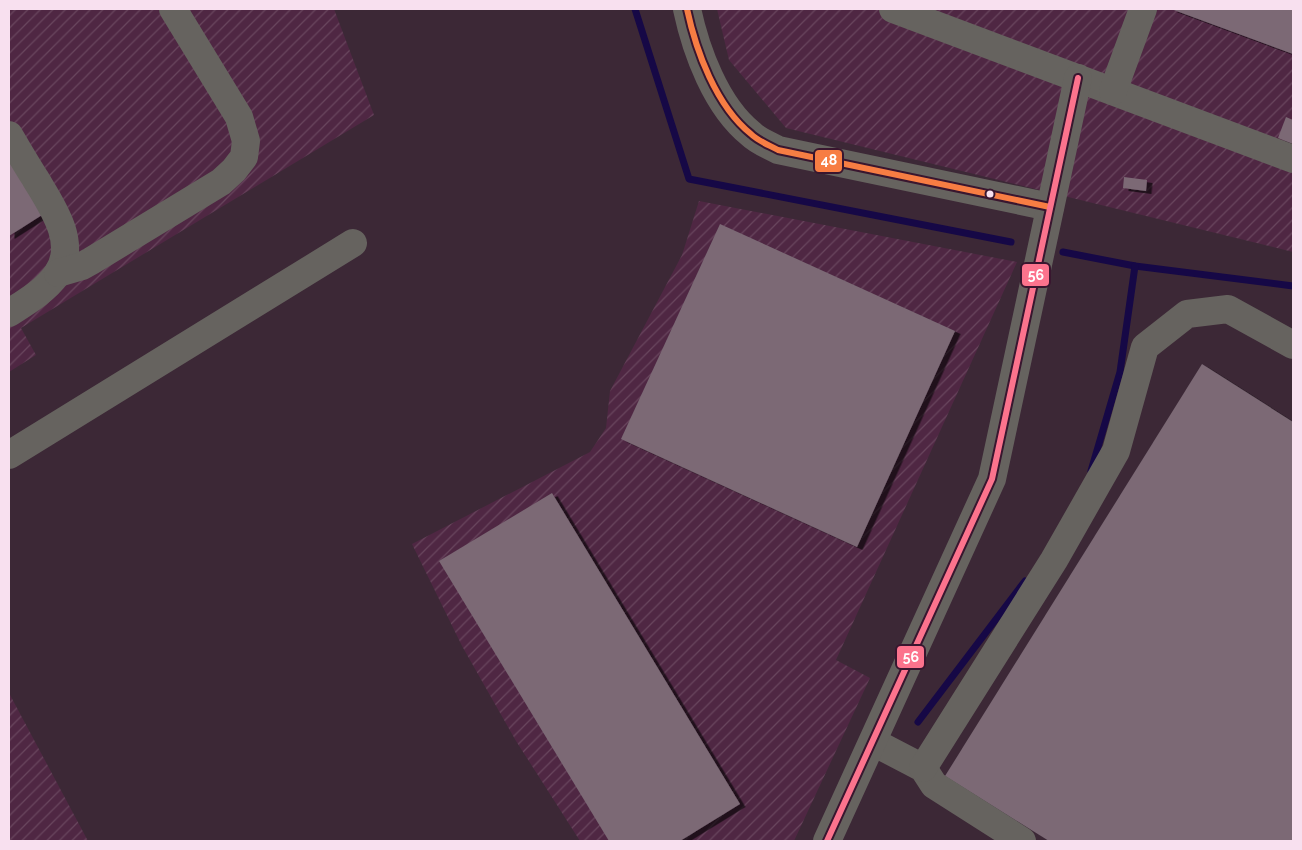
<svg xmlns="http://www.w3.org/2000/svg" width="1302" height="850" viewBox="0 0 1302 850" font-family="Raleway,sans-serif">
	<style>
		.industrial { fill: url(#industrial-furrows) }
		.lines { fill: none; stroke-linecap: round; stroke-linejoin: round }
		.stream { stroke: #160846; stroke-width: 7 }
		.building { fill: #7b6975; filter: url(#shadow) }
		.minor { stroke: #66635f; stroke-width: 28 }
		.bus-1-casing { stroke: #39162f; stroke-width: 10 }
		.bus-2-casing { stroke: #39162f; stroke-width: 10 }
		.bus-1 { stroke: #f77d43; stroke-width: 6 }
		.bus-2 { stroke: #fc738d; stroke-width: 6 }
		.bus-dot { fill: #f8e0ef; stroke: #39162f; stroke-width: 2 }
		.line-badge { stroke: #39162f; stroke-width: 2 }
		.badge-label { font-size: 14px; text-anchor: middle; font-weight: bold; fill: #fff }
	</style>
	<defs>
		<pattern id="industrial-furrows" width="10" height="10" patternUnits="userSpaceOnUse" patternTransform="scale(1.25)"><rect width="10" height="10" fill="#4f2743"/><path d="M-1 1l2-2M0 10L10 0M9 11l2-2" fill="none" stroke="#69465e"/></pattern>
		<filter id="shadow"><feDropShadow dx="5.5" dy="3" stdDeviation="0" flood-color="#0009"/></filter>
	</defs>
	<rect width="100%" height="100%" fill="#3c2836"/>
	<g class="industrial">
		<polygon points="9,9 334,9 374,115 21,328 36,355 9,372"/>
		<polygon points="717,9 1293,9 1293,252 786,128 729,60"/>
		<polygon points="699,201 1017,262 836,660 870,678 794,841 580,841 516,741 462,646 412,544 590,452 606,428 610,391 682,255"/>
		<polygon points="9,693 88,841 9,841"/>
	</g>
	<g class="lines">
		<g class="stream">
			<polyline points="635,9 689,179 1011,242"/>
			<polyline points="1063,252 1135,266 1293,286"/>
			<polyline points="1091,471 1120,372 1135,266"/>
			<polyline points="918,722 1025,581"/>
		</g>
	</g>
	<g class="building">
		<polygon points="1171,9 1293,9 1293,54"/>
		<polygon points="1286,117 1293,120 1293,144 1278,138"/>
		<polygon points="9,160 42,215 9,236"/>
		<polygon points="1124,177 1147,180 1146,191 1123,188"/>
		<polygon points="720,224 955,331 857,547 621,439"/>
		<polygon points="1202,364 1293,422 1293,841 1049,841 945,776"/>
		<polygon points="552,493 740,804 680,841 609,841 439,561"/>
	</g>
	<g class="lines">
		<g class="minor">
			<path d="M 687,9 C 696,51 716,106 751,134 C 758,141 769,145 778,150 L 1050,207"/>
			<polyline points="893,9 1293,159"/>
			<polyline points="1113,91 1143,9"/>
			<path d="M 9,135 C 18,150 26,164 35,178 C 51,205 79,243 57,274 C 45,291 26,302 9,313"/>
			<polyline points="58,273 82,266 91,261 221,182 234,170 244,157 246,141 239,117 173,9"/>
			<polyline points="9,455 353,243"/>
			<polyline points="873,742 923,768 934,785 1022,841"/>
			<polyline points="923,768 1054,560 1116,451 1145,347 1187,314 1228,309 1293,345"/>
			<polyline points="827,841 992,479 1078,78"/>
		</g>
		<defs>
			<path id="bus-1" d="M 687,9 C 696,51 716,106 751,134 C 758,141 769,145 778,150 L 1050,207"/>
			<polyline id="bus-2" points="827,841 992,479 1078,78"/>
		</defs>
		<use href="#bus-1" class="bus-1-casing"/>
		<use href="#bus-2" class="bus-2-casing"/>
		<use href="#bus-1" class="bus-1"/>
		<use href="#bus-2" class="bus-2"/>
	</g>
	<circle class="bus-dot" cx="990" cy="194" r="4.5"/>
	<g class="line-badge">
		<rect x="814" y="149" width="29" height="24" rx="5" fill="#f77d43"/>
		<rect x="1021" y="263" width="29" height="24" rx="5" fill="#fc738d"/>
		<rect x="896" y="645" width="29" height="24" rx="5" fill="#fc738d"/>
	</g>
	<g class="badge-label">
		<text x="829" y="165">48</text>
		<text x="1036" y="280">56</text>
		<text x="911" y="662">56</text>
	</g>
	<rect width="1302" height="850" fill="none" stroke="#f8e0ef" stroke-width="20"/>
</svg>
